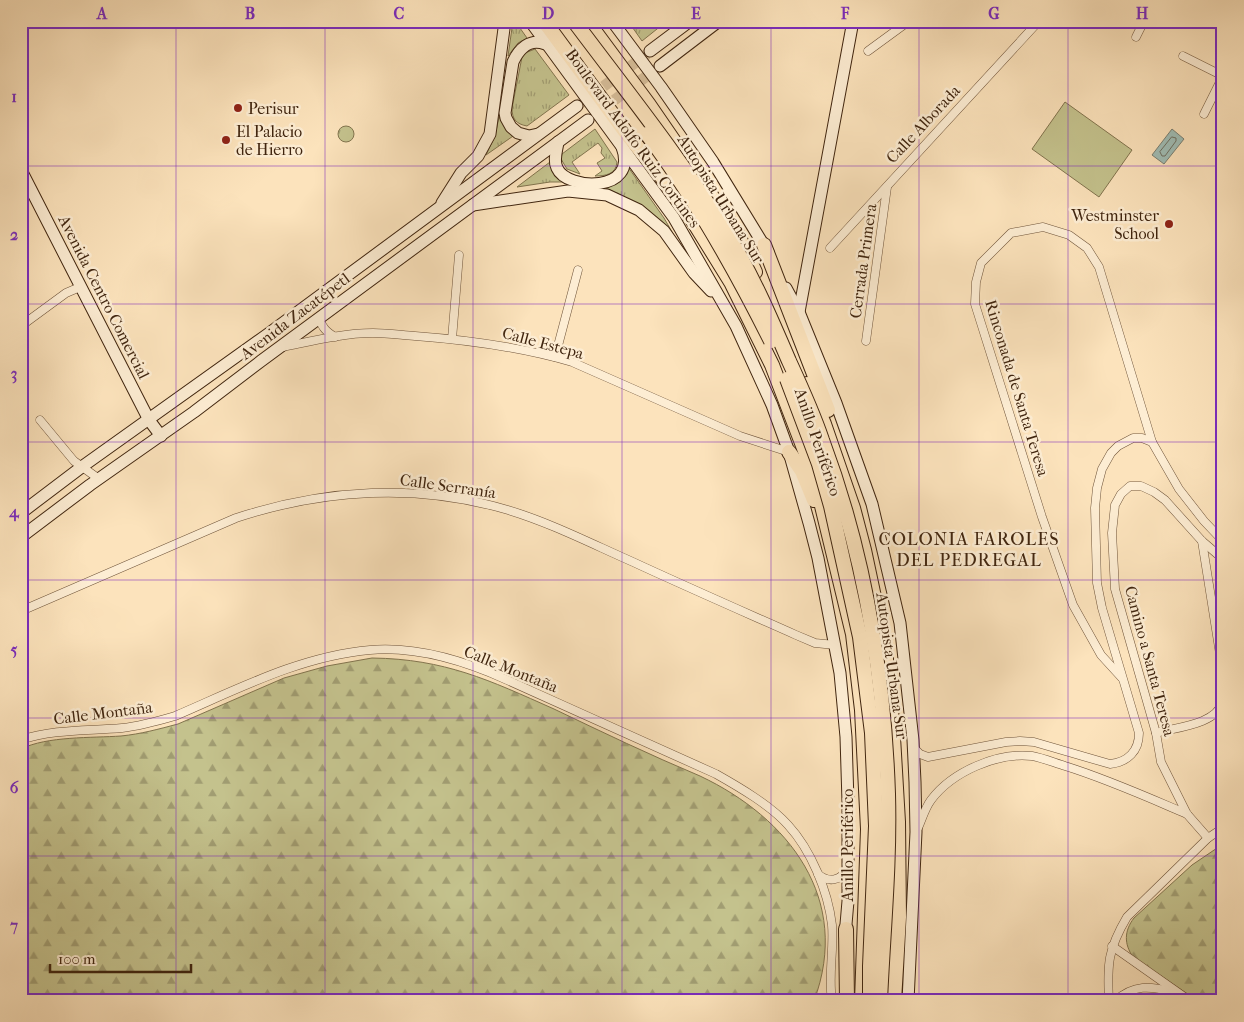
<svg xmlns="http://www.w3.org/2000/svg" width="1244" height="1022" viewBox="0 0 1244 1022" font-family="'IM FELL French Canon',serif">
	<style>
		.grass { fill: url(#grass-tufts); stroke: #82744e }
		.forest { fill: url(#forest-firs); stroke: #82744e }
		.pitch { fill: #c4c28d; stroke: #82744e }
		.water { fill: #a0bdb5; stroke: #7a8073 }
		.lines { fill: none; stroke-linecap: round; stroke-linejoin: round }
		.shore { stroke: #707162; stroke-width: 1 }
		.secondary-tunnel { stroke: #d6bd99; stroke-width: 11; stroke-dasharray: 11 5.5; stroke-linecap: butt }
		.street-casing { stroke: #6f543a; stroke-width: 9 }
		.secondary-casing { stroke: #40250f; stroke-width: 13 }
		.highway-casing { stroke: #40250f; stroke-width: 16 }
		.street { stroke: #fdedd3; stroke-width: 8 }
		.secondary { stroke: #fdedd3; stroke-width: 11 }
		.highway { stroke: #fce3bc; stroke-width: 14 }
		.highway-bridge-casing { stroke: #40250f; stroke-width: 16; stroke-linecap: butt }
		.highway-bridge { stroke: #fce3bc; stroke-width: 14 }
		.grid { fill: none; stroke: #7b2cbf; stroke-width: 1; stroke-opacity: 0.55 }
		.poi-dot { fill: #8f2418; stroke: #fdedd3; stroke-width: 2 }
		.labels { text-anchor: middle; dominant-baseline: central; stroke-width: 5; stroke-linejoin: round; paint-order: stroke }
		.poi-label { font-size: 16px; fill: #40250f; stroke: #fdedd3; text-anchor: start }
		.street-label { font-size: 16px; fill: #40250f; stroke: #fdedd3 }
		.neighbourhood-label { font-size: 18px; letter-spacing: 1px; fill: #40250f; stroke: #fdedd3 }
		.neatline { fill: none; stroke: #7b2cbf; stroke-width: 2 }
		.grid-label { font-size: 16px; text-anchor: middle; font-weight: bold; fill: #7b2cbf }
	</style>
	<defs>
		<pattern id="grass-tufts" width="24" height="20" patternUnits="userSpaceOnUse" patternTransform="scale(1.25)"><rect width="24" height="20" fill="#c4c28d"/><path d="M3 7l-1-3M5 7V3M7 7l1-3M15 17l-1-3M17 17v-4M19 17l1-3" fill="none" stroke="#a19d72"/></pattern>
		<pattern id="forest-firs" width="22" height="20" patternUnits="userSpaceOnUse" patternTransform="scale(1.25)"><rect width="22" height="20" fill="#c4c28d"/><path d="M5 1l3.5 6h-7zM16 11l3.5 6h-7z" fill="#a19d72"/></pattern>
	</defs>
	<rect width="100%" height="100%" fill="#fce3bc"/>
	<filter id="stains"><feTurbulence type="fractalNoise" baseFrequency=".004" numOctaves="4"/><feColorMatrix values="0 0 0 0 .2 0 0 0 0 .09 0 0 0 0 .02 0 0 0 .5 -.17"/></filter>
	<radialGradient id="worn" r=".72"><stop offset=".6" stop-color="#630" stop-opacity="0"/><stop offset="1" stop-color="#630" stop-opacity=".3"/></radialGradient>
	<g class="grass">
		<polygon points="513,21 515,21 527,38 518,43 508,56"/>
		<polygon points="628,21 667,21 642,41"/>
		<path d="M 535,49 L 569,95 L 527,126 C 516,124 512,119 512,108 L 522,57 L 525,53 Z"/>
		<polygon points="499,117 506,128 516,134 486,155 495,136"/>
		<circle cx="346" cy="134" r="8"/>
		<path d="M 595,129 L 617,162 C 616,174 606,176 595,176 L 602,171 L 597,163 L 605,158 L 601,153 L 602,148 L 598,143 L 572,162 L 580,174 L 567,169 L 561,159 L 562,154 Z"/>
		<polygon points="550,162 568,182 550,182 517,187"/>
		<polygon points="628,167 664,218 682,249 655,216 644,207 606,188 620,180"/>
	</g>
	<g class="forest">
		<path d="M 372,658 C 445,659 489,680 554,709 C 602,732 650,755 700,776 C 789,818 852,899 814,1001 L 21,1001 L 21,749 C 47,736 92,738 121,736 C 141,734 159,729 178,724 L 284,678 L 327,666 Z"/>
		<path d="M 1223,844 L 1223,1001 L 1198,1001 L 1133,957 C 1124,944 1124,931 1134,918 L 1192,865 Z"/>
	</g>
	<polygon class="pitch" points="1065,102 1132,150 1099,197 1032,149"/>
	<polygon class="water" points="1172,129 1184,139 1164,164 1152,155"/>
	<g class="lines">
		<polygon class="shore" points="1172,137 1176,138 1176,141 1165,156 1162,156 1160,152"/>
		<g class="secondary-tunnel">
			<polyline points="577,106 647,54"/>
			<polyline points="601,110 659,67"/>
		</g>
		<defs>
			<g id="street">
				<polyline points="1136,37 1144,21"/>
				<polyline points="868,51 909,21"/>
				<polyline points="1183,56 1223,76"/>
				<polyline points="1204,114 1223,76"/>
				<polyline points="830,248 1039,21"/>
				<path d="M 319,318 C 322,328 327,332 335,337"/>
				<polyline points="21,326 66,293 80,287"/>
				<polyline points="452,339 459,255"/>
				<polyline points="866,341 887,187"/>
				<path d="M 283,347 C 312,341 343,333 373,333 C 387,333 401,335 415,336 C 468,340 521,347 572,362 L 740,436 L 789,452"/>
				<polyline points="555,357 578,270"/>
				<polyline points="40,420 74,461 99,479"/>
				<polyline points="1202,541 1223,673"/>
				<path d="M 21,611 L 236,518 C 324,489 418,483 508,510 C 551,523 592,544 633,562 C 687,587 742,611 796,635 L 815,643 L 835,645"/>
				<polyline points="1122,678 1101,655 1073,605 1042,517 975,304 976,282 981,263 1011,233 1043,227 1069,235 1087,248 1099,267 1152,442"/>
				<path d="M 1156,733 C 1177,727 1215,725 1223,702"/>
				<path d="M 21,740 C 53,729 89,731 122,728 C 140,726 158,721 175,716 C 238,689 301,656 370,650 C 417,646 465,661 507,680 L 716,774 C 739,787 770,805 788,825 C 811,850 828,891 832,925 C 834,950 828,976 832,1001"/>
				<path d="M 914,748 L 920,754 L 928,757 L 1006,742 L 1020,741 L 1034,742 L 1110,764 C 1128,762 1139,751 1139,733 L 1102,608 L 1097,583 L 1095,508 L 1097,488 L 1102,469 L 1111,453 L 1118,446 L 1133,438 L 1142,438 L 1152,442 L 1179,489 L 1204,521 L 1223,541"/>
				<path d="M 918,828 C 922,819 925,808 931,800 C 952,772 997,752 1032,756 C 1043,758 1055,763 1065,766 C 1107,779 1147,797 1187,814"/>
				<polyline points="1208,838 1187,814 1161,762 1156,733 1115,589 1112,533 1115,505 1121,494 1130,486 1141,486 1154,492 1165,500 1202,541 1223,559"/>
				<path d="M 818,874 C 828,883 841,881 847,869"/>
				<polyline points="1112,946 1190,1001"/>
				<path d="M 1109,1001 C 1107,964 1108,949 1127,917 L 1208,838 L 1223,828"/>
				<path d="M 1115,1001 C 1134,984 1150,986 1173,992"/>
			</g>
			<g id="secondary">
				<polyline points="530,21 674,218 736,326 772,405 789,452 809,523 818,558 840,673 846,737 848,802 848,901 845,936"/>
				<polyline points="612,21 661,87 713,162 768,252"/>
				<polyline points="650,51 690,21"/>
				<polyline points="660,66 719,21"/>
				<path d="M 538,134 L 529,136 L 518,133 L 511,127 L 506,118 L 505,113 L 513,62 C 519,49 530,38 545,44"/>
				<path d="M 558,142 C 557,151 553,159 557,168 C 567,191 639,193 622,147"/>
				<polyline points="21,170 149,420 161,436"/>
				<polyline points="442,203 461,173 478,156 490,134 505,21"/>
				<polyline points="473,205 568,191 607,195 639,210 664,231 694,273 711,291"/>
				<polyline points="786,288 799,312 836,403 872,504 900,623 913,740 915,782 916,832 908,1001"/>
				<polyline points="799,312 853,21"/>
				<polyline points="21,513 83,466 268,334 577,106"/>
				<polyline points="21,537 90,485 194,412 261,361 588,120"/>
			</g>
			<g id="highway">
				<polyline points="544,21 627,134 679,198 731,282 772,365 815,477 853,634 862,710 868,829 862,1001"/>
				<polyline points="587,21 649,105 737,233 755,272"/>
				<polyline points="764,245 828,410"/>
				<polyline points="807,384 824,424 853,508 864,550 885,649 892,720 898,822 899,917 894,1001"/>
				<polyline points="789,452 802,471 814,500"/>
				<polyline points="846,929 847,1001"/>
			</g>
		</defs>
		<use href="#street" class="street-casing"/>
		<use href="#secondary" class="secondary-casing"/>
		<use href="#highway" class="highway-casing"/>
		<use href="#street" class="street"/>
		<use href="#secondary" class="secondary"/>
		<use href="#highway" class="highway"/>
		<defs>
			<g id="highway-bridge">
				<path d="M 574,21 C 627,92 683,161 729,237 C 753,277 771,319 789,361 C 801,387 813,413 822,440 C 864,552 884,674 888,794 C 890,863 883,932 880,1001"/>
				<path d="M 647,134 C 696,199 735,269 771,341"/>
				<polyline points="787,379 819,464 831,506 860,637 872,733 876,826 870,966 870,1001"/>
			</g>
		</defs>
		<use href="#highway-bridge" class="highway-bridge-casing"/>
		<use href="#highway-bridge" class="highway-bridge"/>
	</g>
	<path class="grid" d="M 176,21 L 176,1001M 325,21 L 325,1001M 473,21 L 473,1001M 622,21 L 622,1001M 771,21 L 771,1001M 919,21 L 919,1001M 1068,21 L 1068,1001M 21,166 L 1223,166M 21,304 L 1223,304M 21,442 L 1223,442M 21,580 L 1223,580M 21,718 L 1223,718M 21,856 L 1223,856"/>
	<g class="poi-dot">
		<circle cx="238" cy="108" r="5"/>
		<circle cx="226" cy="140" r="5"/>
		<circle cx="1169" cy="224" r="5"/>
	</g>
	<g class="labels">
		<g class="poi-label">
			<text x="248" y="108">Perisur</text>
			<text x="236" y="131">El Palacio<tspan x="236" dy="18">de Hierro</tspan></text>
			<text x="1159" y="215" text-anchor="end">Westminster<tspan x="1159" dy="18">School</tspan></text>
		</g>
		<g class="street-label">
			<text transform="translate(923 124) rotate(-47)">Calle Alborada</text>
			<text transform="translate(633 138) rotate(54)">Boulevard Adolfo Ruiz Cortines</text>
			<text transform="translate(721 199) rotate(58)">Autopista Urbana Sur</text>
			<text transform="translate(863 261) rotate(-82)">Cerrada Primera</text>
			<text transform="translate(104 297) rotate(63)">Avenida Centro Comercial</text>
			<text transform="translate(295 316) rotate(-37)">Avenida Zacatépetl</text>
			<text transform="translate(543 343) rotate(15)">Calle Estepa</text>
			<text transform="translate(1017 388) rotate(73)">Rinconada de Santa Teresa</text>
			<text transform="translate(818 442) rotate(71)">Anillo Periférico</text>
			<text transform="translate(448 486) rotate(8)">Calle Serranía</text>
			<text transform="translate(1150 661) rotate(75)">Camino a Santa Teresa</text>
			<text transform="translate(892 666) rotate(82)">Autopista Urbana Sur</text>
			<text transform="translate(511 669) rotate(22)">Calle Montaña</text>
			<text transform="translate(103 713) rotate(-7)">Calle Montaña</text>
			<text transform="translate(847 845) rotate(-90)">Anillo Periférico</text>
		</g>
		<g class="neighbourhood-label">
			<text x="969" y="539">COLONIA FAROLES<tspan x="969" dy="21">DEL PEDREGAL</tspan></text>
		</g>
	</g>
	<rect width="1244" height="1022" fill="none" stroke="#fce3bc" stroke-width="55"/>
	<path d="M50 964v8h141v-8" fill="none" stroke="#40250f" stroke-width="2.5"/>
	<text x="58" y="964" font-size="15" fill="#40250f" stroke="#fdedd3" stroke-width="4" paint-order="stroke">100 m</text>
	<rect x="28" y="28" width="1188" height="966" class="neatline"/>
	<g class="grid-label">
		<text x="102" y="19">A</text>
		<text x="250" y="19">B</text>
		<text x="399" y="19">C</text>
		<text x="548" y="19">D</text>
		<text x="696" y="19">E</text>
		<text x="845" y="19">F</text>
		<text x="994" y="19">G</text>
		<text x="1142" y="19">H</text>
		<text x="14" y="102">1</text>
		<text x="14" y="240">2</text>
		<text x="14" y="379">3</text>
		<text x="14" y="517">4</text>
		<text x="14" y="655">5</text>
		<text x="14" y="793">6</text>
		<text x="14" y="931">7</text>
	</g>
	<rect width="100%" height="100%" filter="url(#stains)"/>
	<rect width="100%" height="100%" fill="url(#worn)"/>
</svg>
